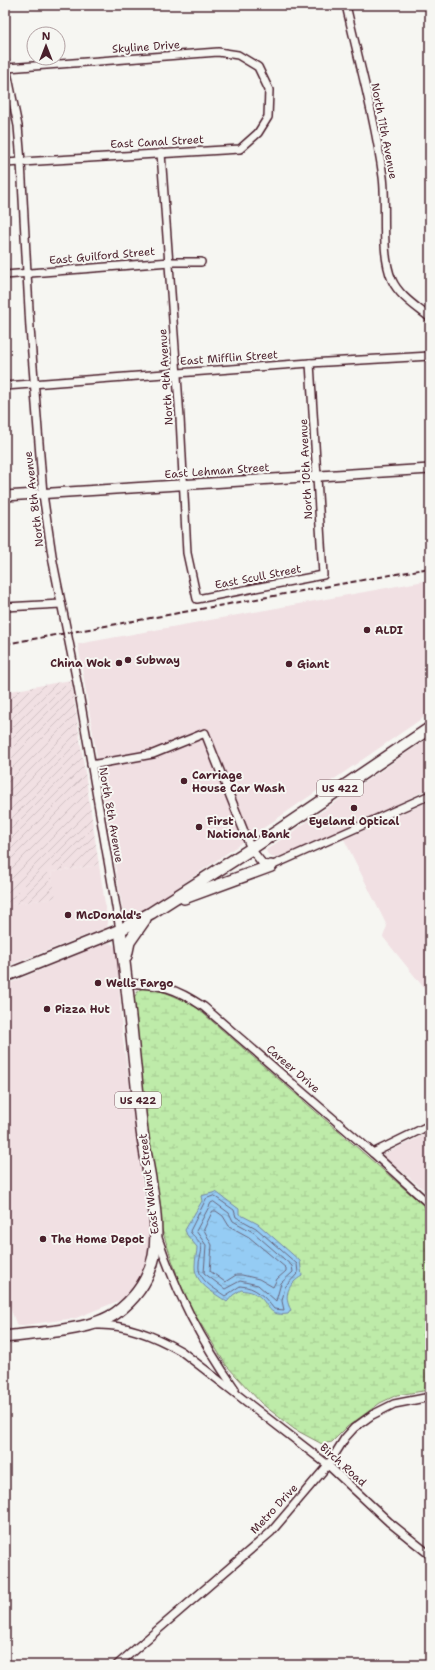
<svg xmlns="http://www.w3.org/2000/svg" width="435" height="1670" viewBox="0 0 435 1670" font-family="'Shantell Sans',sans-serif">
	<style>
		.built { fill: #f1e0e3 }
		.industrial { fill: url(#industrial-furrows) }
		.wetland { fill: url(#wetland-marsh); stroke: #84856a }
		.water { fill: url(#water-ripples); stroke: #7787a4 }
		.lines { fill: none; stroke-linecap: round; stroke-linejoin: round }
		.shore { stroke: #68647b; stroke-width: 1 }
		.minor-casing { stroke: #4a1f2b; stroke-width: 10 }
		.major-casing { stroke: #4a1f2b; stroke-width: 12 }
		.highway-casing { stroke: #4a1f2b; stroke-width: 14 }
		.minor { stroke: #f6f6f2; stroke-width: 7 }
		.major { stroke: #f6f6f2; stroke-width: 9 }
		.highway { stroke: #f6f6f2; stroke-width: 11 }
		.rail { stroke: #4a1f2b; stroke-width: 2; stroke-dasharray: 6 3; stroke-linecap: butt }
		.poi-dot { fill: #4a1f2b; stroke: #f6f6f2; stroke-width: 1.5 }
		.labels { text-anchor: middle; dominant-baseline: central; stroke-width: 4; stroke-linejoin: round; paint-order: stroke }
		.shield { fill: #f6f6f2; stroke: #7e6067; stroke-width: 1 }
		.shield-label { font-size: 10px; font-weight: bold; fill: #4a1f2b }
		.street-label { font-size: 11px; fill: #4a1f2b; stroke: #f6f6f2 }
		.poi-label { font-size: 11px; font-weight: bold; fill: #4a1f2b; stroke: #f6f6f2; text-anchor: start }
	</style>
	<defs>
		<pattern id="industrial-furrows" width="10" height="10" patternUnits="userSpaceOnUse"><rect width="10" height="10" fill="#f1e0e3"/><path d="M-1 1l2-2M0 10L10 0M9 11l2-2" fill="none" stroke="#d0c0c3"/></pattern>
		<pattern id="wetland-marsh" width="20" height="14" patternUnits="userSpaceOnUse"><rect width="20" height="14" fill="#beeba9"/><path d="M1 5h8M5 5V1M11 12h8M15 12V8" fill="none" stroke="#a5c992"/></pattern>
		<pattern id="water-ripples" width="26" height="14" patternUnits="userSpaceOnUse"><rect width="26" height="14" fill="#95ccf4"/><path d="M2 4q2-2 4 0t4 0M15 11q2-2 4 0t4 0" fill="none" stroke="#82afd1"/></pattern>
	</defs>
	<rect width="100%" height="100%" fill="#f6f6f2"/>
	<filter id="ink" filterUnits="userSpaceOnUse"><feTurbulence type="fractalNoise" baseFrequency=".025" numOctaves="2"/><feDisplacementMap in="SourceGraphic" scale="8" xChannelSelector="R" yChannelSelector="G"/><feConvolveMatrix kernelMatrix="1 2 1 2 8 2 1 2 1" color-interpolation-filters="sRGB"/></filter>
	<g filter="url(#ink)">
		<g class="built">
			<polygon points="430,580 430,713 162,898 131,916 126,915 123,912 78,644"/>
			<polygon points="430,737 430,788 343,831 276,858 271,857 267,853 266,850"/>
			<polygon points="430,801 430,990 425,989 383,937 387,926 344,839"/>
			<polygon points="99,865 108,923 107,927 5,967 5,905 55,898 51,872"/>
			<polygon points="110,943 114,945 117,950 122,1032 149,1229 148,1258 142,1276 123,1299 76,1318 17,1326 5,1294 5,985 103,944"/>
			<polygon points="430,1132 430,1195 382,1155"/>
		</g>
		<polygon class="industrial" points="71,680 99,865 51,872 56,898 5,905 5,692"/>
		<path class="wetland" d="M 144,988 C 164,990 180,998 197,1008 L 430,1211 L 430,1390 L 397,1395 L 380,1403 L 347,1427 L 332,1442 L 322,1444 L 294,1429 L 261,1403 L 226,1365 L 191,1308 L 179,1281 L 161,1227 L 135,1039 L 133,999 L 139,990 Z"/>
		<path class="water" d="M 216,1192 L 239,1209 L 239,1214 L 258,1224 L 300,1261 L 302,1276 C 288,1284 283,1296 291,1310 L 288,1314 C 265,1317 270,1301 254,1293 C 250,1291 245,1291 241,1290 L 233,1295 L 227,1302 C 213,1292 195,1284 195,1266 C 195,1259 197,1253 197,1247 L 187,1235 L 185,1230 L 202,1201 L 201,1196 Z"/>
		<g class="lines">
			<g class="shore">
				<path d="M 214,1196 L 234,1210 L 236,1217 L 256,1228 L 297,1264 L 298,1273 L 285,1287 L 282,1301 L 284,1310 L 274,1309 C 264,1296 256,1287 240,1286 L 225,1296 C 214,1288 197,1280 199,1264 C 199,1258 203,1252 201,1246 C 200,1240 192,1236 190,1231 L 206,1199 Z"/>
				<polygon points="214,1202 229,1213 233,1221 253,1232 292,1266 293,1272 281,1283 276,1301 258,1285 240,1281 225,1289 204,1273 206,1245 196,1231 211,1203"/>
				<polygon points="213,1211 216,1211 223,1216 229,1226 249,1237 286,1268 286,1271 277,1279 273,1287 259,1279 242,1275 236,1275 225,1282 210,1271 212,1245 204,1230"/>
			</g>
			<defs>
				<g id="minor">
					<path d="M 346,5 C 359,62 375,119 383,177 C 387,207 380,253 392,280 C 399,296 417,307 430,318"/>
					<polyline points="5,62 18,126 21,162 30,328 43,494 53,562 78,687 120,930"/>
					<polyline points="161,153 180,418 187,553 197,599 323,575 310,363"/>
					<polyline points="5,163 240,149 258,133 268,117 269,90 258,67 238,55 218,52 7,68"/>
					<polyline points="5,275 170,262 201,262"/>
					<polyline points="5,386 310,363 430,356"/>
					<polyline points="5,607 61,604"/>
					<polyline points="91,765 153,754 205,733 251,849 263,864 271,866 430,795"/>
					<path d="M 126,983 C 163,985 174,987 204,1007 L 373,1153 L 430,1205"/>
					<polyline points="373,1153 430,1125"/>
					<path d="M 158,1238 C 177,1295 201,1340 235,1389"/>
					<path d="M 97,1325 C 127,1324 155,1336 181,1351 L 328,1465 L 389,1522 L 430,1555"/>
					<polyline points="117,1665 271,1532 328,1465 345,1438 354,1428 372,1415 394,1404 430,1397"/>
				</g>
				<polyline id="major" points="5,496 430,469"/>
				<g id="highway">
					<polyline points="184,898 271,866"/>
					<polyline points="126,956 129,942 145,919"/>
					<polyline points="5,976 120,930 151,913 251,849 430,728"/>
					<path d="M 5,1337 C 36,1333 91,1331 116,1313 C 135,1299 149,1279 154,1256 C 161,1219 147,1169 142,1131 C 134,1064 129,996 120,930"/>
				</g>
			</defs>
			<use href="#minor" class="minor-casing"/>
			<use href="#major" class="major-casing"/>
			<use href="#highway" class="highway-casing"/>
			<use href="#minor" class="minor"/>
			<use href="#major" class="major"/>
			<use href="#highway" class="highway"/>
			<polyline class="rail" points="5,644 430,568"/>
		</g>
	</g>
	<g class="poi-dot">
		<circle cx="367" cy="630" r="4"/>
		<circle cx="128" cy="660" r="4"/>
		<circle cx="119" cy="663" r="4"/>
		<circle cx="289" cy="664" r="4"/>
		<circle cx="184" cy="781" r="4"/>
		<circle cx="354" cy="808" r="4"/>
		<circle cx="199" cy="827" r="4"/>
		<circle cx="68" cy="915" r="4"/>
		<circle cx="98" cy="983" r="4"/>
		<circle cx="47" cy="1009" r="4"/>
		<circle cx="43" cy="1239" r="4"/>
	</g>
	<g class="labels">
		<g class="shield">
			<rect x="317" y="780" width="46" height="16" rx="3"/>
			<rect x="115" y="1092" width="46" height="16" rx="3"/>
		</g>
		<g class="shield-label">
			<text x="340" y="788">US 422</text>
			<text x="138" y="1100">US 422</text>
		</g>
		<g class="street-label">
			<text transform="translate(146 47) rotate(-4)">Skyline Drive</text>
			<text transform="translate(384 131) rotate(79)">North 11th Avenue</text>
			<text transform="translate(157 142) rotate(-3)">East Canal Street</text>
			<text transform="translate(102 256) rotate(-5)">East Guilford Street</text>
			<text transform="translate(229 358) rotate(-4)">East Mifflin Street</text>
			<text transform="translate(166 377) rotate(-94)">North 9th Avenue</text>
			<text transform="translate(306 469) rotate(-93)">North 10th Avenue</text>
			<text transform="translate(217 471) rotate(-4)">East Lehman Street</text>
			<text transform="translate(34 499) rotate(-97)">North 8th Avenue</text>
			<text transform="translate(258 577) rotate(-11)">East Scull Street</text>
			<text transform="translate(111 815) rotate(80)">North 8th Avenue</text>
			<text transform="translate(293 1069) rotate(41)">Career Drive</text>
			<text transform="translate(149 1184) rotate(-97)">East Walnut Street</text>
			<text transform="translate(343 1465) rotate(42)">Birch Road</text>
			<text transform="translate(274 1509) rotate(-47)">Metro Drive</text>
		</g>
		<g class="poi-label">
			<text x="375" y="630">ALDI</text>
			<text x="136" y="660">Subway</text>
			<text x="111" y="663" text-anchor="end">China Wok</text>
			<text x="297" y="664">Giant</text>
			<text x="192" y="775">Carriage<tspan x="192" dy="13">House Car Wash</tspan></text>
			<text x="207" y="821">First<tspan x="207" dy="13">National Bank</tspan></text>
			<text x="354" y="821" text-anchor="middle">Eyeland Optical</text>
			<text x="76" y="915">McDonald's</text>
			<text x="106" y="983">Wells Fargo</text>
			<text x="55" y="1009">Pizza Hut</text>
			<text x="51" y="1239">The Home Depot</text>
		</g>
	</g>
	<rect width="435" height="1670" fill="none" stroke="#f6f6f2" stroke-width="20"/>
	<rect x="10" y="10" width="415" height="1650" fill="none" stroke="#4a1f2b" stroke-width="1.5" filter="url(#ink)"/>
	<g transform="translate(46 46)"><circle r="19" fill="#f6f6f2" stroke="#b1a0a2"/>
	<path d="M0-3L7 15L0 10L-7 15Z" fill="#4a1f2b"/>
	<text y="-6" font-size="11" font-weight="bold" text-anchor="middle" fill="#4a1f2b">N</text>
	</g>
</svg>
